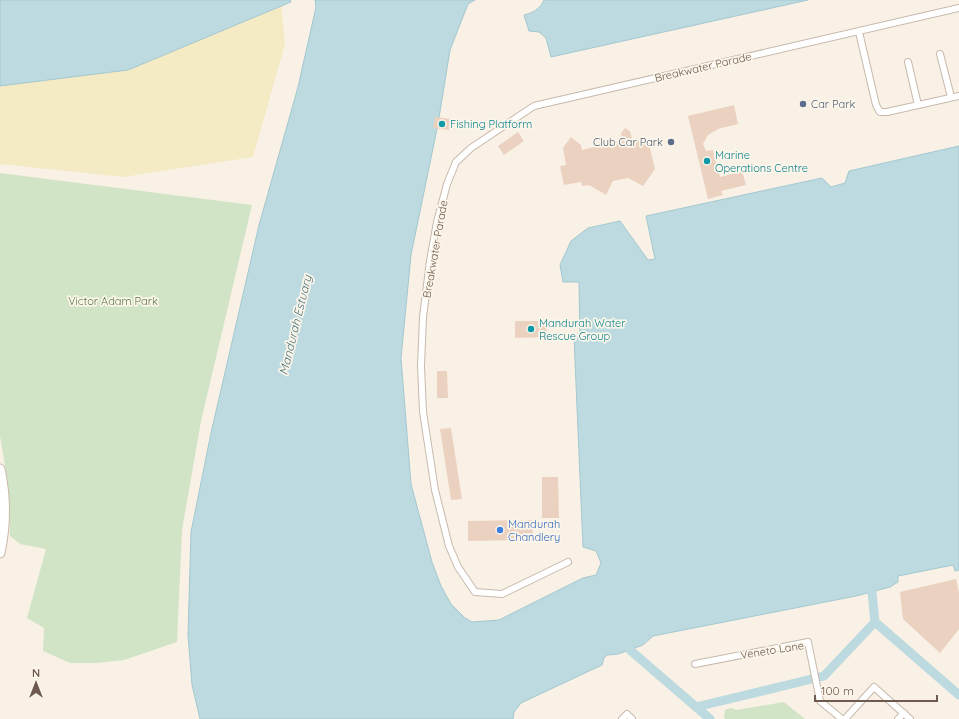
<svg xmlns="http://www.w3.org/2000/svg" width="959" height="719" viewBox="0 0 959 719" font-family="Quicksand,sans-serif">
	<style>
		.green { fill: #d1e4c5 }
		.sand { fill: #f4eac4 }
		.water { fill: #bcdae0; stroke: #a4c8d0 }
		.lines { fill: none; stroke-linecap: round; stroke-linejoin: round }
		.canal { stroke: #bcdae0; stroke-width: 9 }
		.building { fill: #ebd2c0 }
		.street-casing { stroke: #c8b9ad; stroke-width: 8 }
		.secondary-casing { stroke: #cbbaac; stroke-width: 11 }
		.street { stroke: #fff; stroke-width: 6 }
		.secondary { stroke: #fff; stroke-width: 9 }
		.service-dot { fill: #5c6f8a; stroke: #fcf6ea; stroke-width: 1.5 }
		.culture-dot { fill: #0f9aa8; stroke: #fcf6ea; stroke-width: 1.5 }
		.shop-dot { fill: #3f7fe0; stroke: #fcf6ea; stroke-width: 1.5 }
		.labels { text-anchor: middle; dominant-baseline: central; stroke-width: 3.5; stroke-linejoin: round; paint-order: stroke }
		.street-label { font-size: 11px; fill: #6e5a4e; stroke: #fcf6ea }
		.service-label { font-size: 11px; fill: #4e5e75; stroke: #fcf6ea; text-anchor: start }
		.culture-label { font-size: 11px; fill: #0d838f; stroke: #fcf6ea; text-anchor: start }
		.park-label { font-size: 11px; fill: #57784a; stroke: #fcf6ea }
		.shop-label { font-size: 11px; fill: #366cbe; stroke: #fcf6ea; text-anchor: start }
		.water-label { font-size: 12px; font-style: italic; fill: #4b757f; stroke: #fcf6ea }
	</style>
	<rect width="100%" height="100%" fill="#f9f1e5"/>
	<g class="green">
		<polygon points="0,173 252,205 201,421 182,530 177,642 124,660 97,663 70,663 43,651 44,628 27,618 46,549 20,544 10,536 8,483 0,436"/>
		<path d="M 784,702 L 805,719 L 725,719 L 724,717 L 725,710 C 730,708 732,707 736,710 Z"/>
	</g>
	<polygon class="sand" points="281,0 285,44 253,157 123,177 0,164 0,71"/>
	<g class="water">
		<polygon points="0,0 290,0 291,2 128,70 0,86"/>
		<polygon points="315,0 475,0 468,4 450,50 438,124 411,255 401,358 411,484 432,562 441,586 451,604 465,618 472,622 499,620 583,578 596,575 601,563 596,551 583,547 574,337 580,337 579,282 563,282 560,265 571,241 588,228 620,221 648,260 655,259 646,216 822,178 831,187 845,183 849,171 959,146 959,570 955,571 953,565 898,576 898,582 890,587 856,596 653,636 643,645 618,654 607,655 604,658 602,665 521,703 514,712 513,719 200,719 192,685 188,635 191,532 211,433 259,225 298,87 316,7"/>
		<path d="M 544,0 L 808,0 L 551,57 L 546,38 L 539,32 L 529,31 L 524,15 C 533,13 540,9 544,0 Z"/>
	</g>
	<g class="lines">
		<g class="canal">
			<polyline points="872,592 875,622 959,695"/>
			<polyline points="630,650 710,719"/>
			<polyline points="696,707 824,676 875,622"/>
		</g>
	</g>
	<g class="building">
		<polygon points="734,105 738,124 718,129 708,135 703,144 706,151 713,150 720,177 742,171 746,185 721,191 723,195 708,199 688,116"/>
		<polygon points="435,117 451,119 449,130 433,128"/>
		<polygon points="625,128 630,131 632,139 635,138 650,148 655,169 643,186 628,178 613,181 606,195 589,185 582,186 581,182 564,185 560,166 566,165 563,148 571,137 581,145 582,150 622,140 621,133"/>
		<polygon points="518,132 524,141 504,155 498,146"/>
		<polygon points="515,321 546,321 547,337 515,338"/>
		<polygon points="437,371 447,371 448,398 437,398"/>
		<polygon points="451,428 462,499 451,500 440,429"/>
		<polygon points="542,477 558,477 559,518 542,518"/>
		<polygon points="532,520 533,540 468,541 468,521"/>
		<polygon points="956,579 959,593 959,629 940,653 903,619 900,592"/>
	</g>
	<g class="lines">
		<defs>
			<g id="street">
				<polyline points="859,32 876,105 880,112 887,112 959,96"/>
				<polyline points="940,54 951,97"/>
				<polyline points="908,62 918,105"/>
				<polyline points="568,562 502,594 475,592 458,567 449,546 435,490 423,412 421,366 423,317 430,261 437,222 447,184 456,162 471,148 534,106 959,8"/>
				<polyline points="695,664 808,642 820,701 842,719"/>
				<polyline points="622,719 627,714 632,719"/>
				<polyline points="845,719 874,687 910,719"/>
				<polyline points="898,719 904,713"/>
			</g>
			<path id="secondary" d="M 0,469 C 6,497 6,525 0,553"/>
		</defs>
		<use href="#street" class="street-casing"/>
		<use href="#secondary" class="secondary-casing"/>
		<use href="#street" class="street"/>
		<use href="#secondary" class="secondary"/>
	</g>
	<g class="service-dot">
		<circle cx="803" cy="104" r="4"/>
		<circle cx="671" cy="142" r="4"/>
	</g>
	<g class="culture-dot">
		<circle cx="442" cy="124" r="4"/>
		<circle cx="707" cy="161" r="4"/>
		<circle cx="531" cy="329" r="4"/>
	</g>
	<circle class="shop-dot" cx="500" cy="530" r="4"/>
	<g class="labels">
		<g class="street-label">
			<text transform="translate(703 67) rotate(-13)">Breakwater Parade</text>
			<text transform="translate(435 249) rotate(-80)">Breakwater Parade</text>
			<text transform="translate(772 650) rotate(-9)">Veneto Lane</text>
		</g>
		<g class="service-label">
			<text x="811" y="104">Car Park</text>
			<text x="663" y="142" text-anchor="end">Club Car Park</text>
		</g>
		<g class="culture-label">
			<text x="450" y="124">Fishing Platform</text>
			<text x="715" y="155">Marine<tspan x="715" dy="13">Operations Centre</tspan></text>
			<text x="539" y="323">Mandurah Water<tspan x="539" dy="13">Rescue Group</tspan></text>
		</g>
		<g class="park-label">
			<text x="113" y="301">Victor Adam Park</text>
		</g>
		<g class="shop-label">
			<text x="508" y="524">Mandurah<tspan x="508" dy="13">Chandlery</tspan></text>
		</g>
		<g class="water-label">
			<text transform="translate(295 325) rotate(-76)">Mandurah Estuary</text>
		</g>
	</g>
	<g transform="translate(36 683)" stroke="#fcf6ea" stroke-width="3" paint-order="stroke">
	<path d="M0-3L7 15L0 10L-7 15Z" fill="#6e5a4e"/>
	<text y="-6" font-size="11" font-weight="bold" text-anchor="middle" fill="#6e5a4e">N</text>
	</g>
	<path d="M815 695v6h122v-6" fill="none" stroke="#6e5a4e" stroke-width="2"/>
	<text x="821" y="695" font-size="12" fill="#6e5a4e" stroke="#fcf6ea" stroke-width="3" paint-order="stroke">100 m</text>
</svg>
